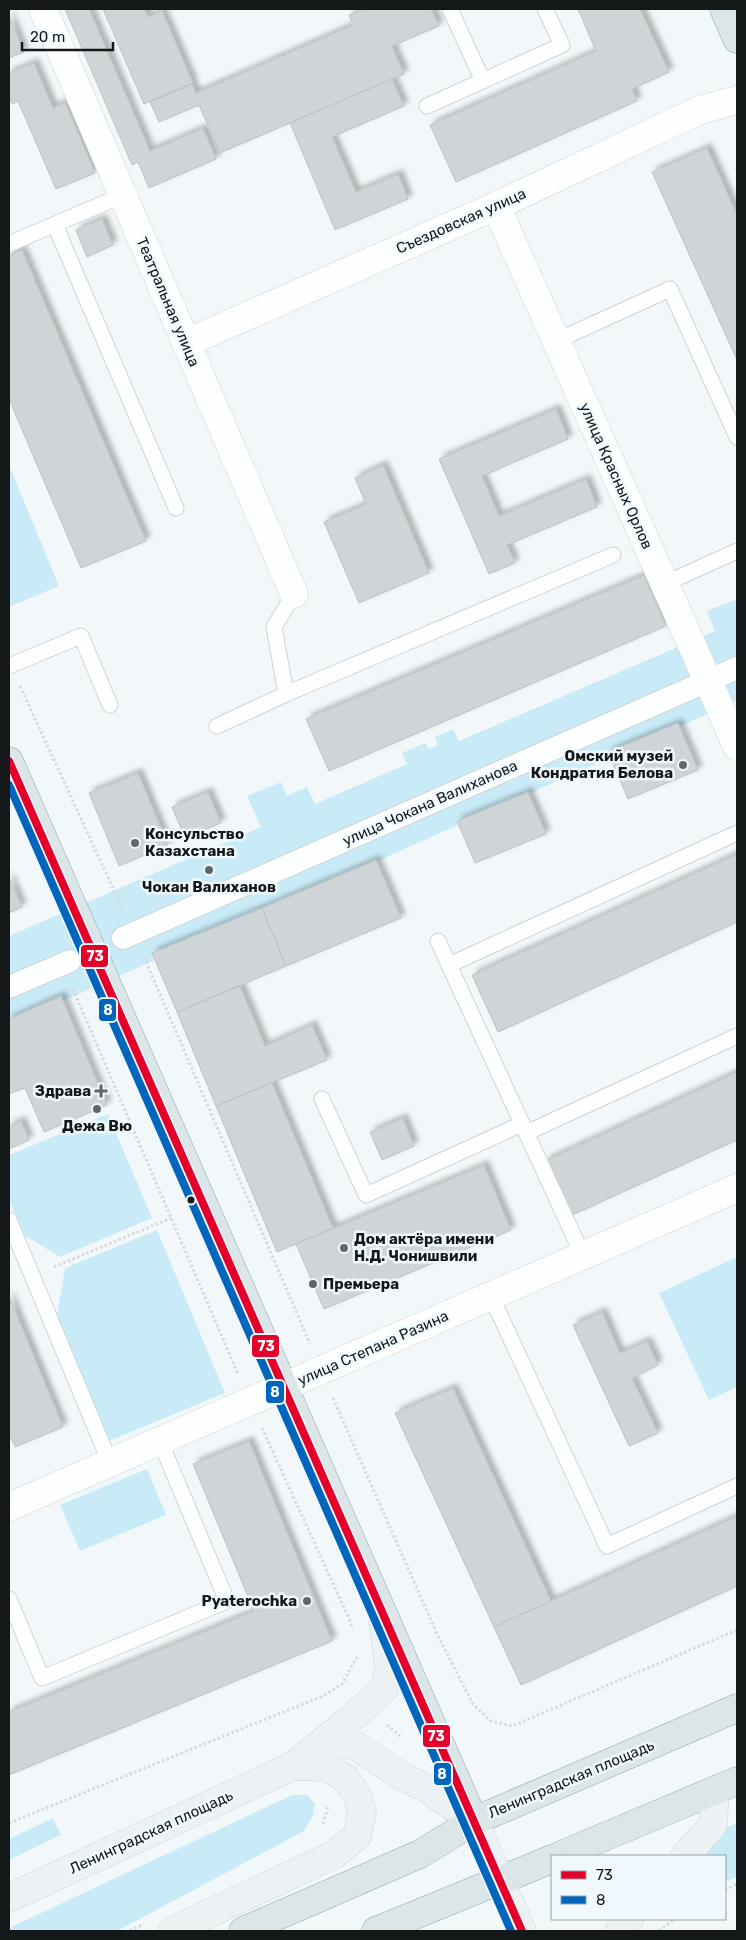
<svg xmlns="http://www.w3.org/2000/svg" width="746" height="1940" viewBox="0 0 746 1940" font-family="Rubik,sans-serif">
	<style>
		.green { fill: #c9ebf7 }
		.building { fill: #cfd4d6; stroke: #bdc1c2; filter: url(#shadow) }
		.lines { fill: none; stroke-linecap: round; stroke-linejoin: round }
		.service-casing { stroke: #cfd4d6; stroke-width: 17 }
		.pedestrian-casing { stroke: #cfd4d6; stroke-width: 24 }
		.minor-casing { stroke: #cfd4d6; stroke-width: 29 }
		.secondary-casing { stroke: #cfd4d6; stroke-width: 29 }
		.primary-casing { stroke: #90a5aa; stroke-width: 29 }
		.path { stroke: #d8d9db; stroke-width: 3; stroke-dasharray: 2.5 2.5; stroke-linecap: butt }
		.service { stroke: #fdfefe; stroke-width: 15 }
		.pedestrian { stroke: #fdfefe; stroke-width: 22 }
		.minor { stroke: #fdfefe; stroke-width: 28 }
		.secondary { stroke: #ecf2f3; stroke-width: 28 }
		.primary { stroke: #dbe6e9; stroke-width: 28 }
		.bus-1-casing { stroke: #eff9fd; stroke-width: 11 }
		.bus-2-casing { stroke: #eff9fd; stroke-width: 11 }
		.bus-1 { stroke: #e4002b; stroke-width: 8 }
		.bus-2 { stroke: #0065bd; stroke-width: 8 }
		.poi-dot { fill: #626668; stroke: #eff9fd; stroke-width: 2 }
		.bus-dot { fill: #141819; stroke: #eff9fd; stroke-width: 2 }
		.labels { text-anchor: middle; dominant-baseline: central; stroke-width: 5; stroke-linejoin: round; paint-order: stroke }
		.street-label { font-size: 15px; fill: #141819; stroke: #eff9fd }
		.poi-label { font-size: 15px; font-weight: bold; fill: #141819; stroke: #eff9fd; text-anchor: end }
		.line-badge { stroke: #eff9fd; stroke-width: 2 }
		.badge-label { font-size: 14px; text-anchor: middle; font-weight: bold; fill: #fff }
	</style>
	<defs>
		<filter id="shadow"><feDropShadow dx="4.5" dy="-4.5" stdDeviation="2.5" flood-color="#0004"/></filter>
	</defs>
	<rect width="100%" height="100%" fill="#f2f8fa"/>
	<g class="green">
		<polygon points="9,465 59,586 9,607"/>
		<polygon points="737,599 737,701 9,1025 9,936 261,827 247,796 281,782 287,796 307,787 315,804 407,764 402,753 425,743 429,749 438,745 435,737 453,729 459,741 715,631 707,611"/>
		<polygon points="108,1114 152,1218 60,1257 24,1235 9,1199 9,1155"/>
		<polygon points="157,1230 225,1393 109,1441 57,1316 65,1268"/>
		<polygon points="737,1257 737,1387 709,1400 659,1293"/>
		<polygon points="147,1469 166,1515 80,1551 60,1505"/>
		<polygon points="292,1795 307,1795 315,1804 313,1816 304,1831 117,1931 9,1931 9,1928"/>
		<polygon points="53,1818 61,1835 9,1860 9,1839"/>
		<polygon points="737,1823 737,1877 725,1882 725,1856 693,1856 711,1834"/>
	</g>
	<g class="building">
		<polygon points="65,9 89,9 150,151 203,128 216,159 149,188 138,162 132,165"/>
		<polygon points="103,9 144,9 148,17 162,11 193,83 144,104"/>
		<polygon points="365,9 431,9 439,26 392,46 404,74 220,153 199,105 159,122 150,102 192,84 196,93 353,25 349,15"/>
		<polygon points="578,9 640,9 669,72 632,89 637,101 456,182 430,125 596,51"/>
		<polygon points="9,16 24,52 9,58"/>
		<polygon points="34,63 53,108 65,102 95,173 56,189 18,101 12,104 9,96 9,73"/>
		<polygon points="392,79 404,106 332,137 356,192 398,174 408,199 335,230 290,123"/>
		<polygon points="707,148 737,215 737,360 652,172"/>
		<polygon points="102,219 113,245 87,257 76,230"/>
		<polygon points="22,250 146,541 81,568 9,399 9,255"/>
		<polygon points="556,409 568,439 482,476 499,516 586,479 597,507 507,545 515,563 489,574 439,459"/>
		<polygon points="383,465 429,573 359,603 324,522 366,504 355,478"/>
		<polygon points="644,575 666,626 329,771 306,719"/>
		<polygon points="678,723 698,770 628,799 608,752"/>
		<polygon points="138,773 168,845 119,866 89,793"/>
		<polygon points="208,792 221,823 185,838 172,807"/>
		<polygon points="528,792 546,834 475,863 457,821"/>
		<polygon points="737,854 737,922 498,1032 472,975"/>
		<polygon points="376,860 401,918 286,966 262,908"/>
		<polygon points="9,877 22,907 9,913"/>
		<polygon points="262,908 286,966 177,1012 152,953"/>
		<polygon points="240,986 265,1046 312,1025 327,1060 216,1106 177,1012"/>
		<polygon points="61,996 107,1105 44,1132 25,1088 9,1094 9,1019"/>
		<polygon points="737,1072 737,1140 570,1216 545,1161"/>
		<polygon points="272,1083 333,1228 277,1252 216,1106"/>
		<polygon points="403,1118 414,1146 382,1160 370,1132"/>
		<polygon points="21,1121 29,1140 9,1149 9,1126"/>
		<polygon points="484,1165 511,1230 324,1309 296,1244"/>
		<polygon points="9,1296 63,1427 15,1447 9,1433"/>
		<polygon points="602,1312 620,1353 647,1341 658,1365 632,1378 658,1433 629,1446 573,1325"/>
		<polygon points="453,1388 551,1601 494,1627 395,1413"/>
		<polygon points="249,1441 332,1641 9,1775 9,1712 254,1611 193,1464"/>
		<polygon points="737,1516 737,1586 521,1685 494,1627"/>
	</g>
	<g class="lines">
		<defs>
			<g id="service">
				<polyline points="450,9 483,81"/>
				<polyline points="427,106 562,45 545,9"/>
				<polyline points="55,225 176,508"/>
				<polyline points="9,244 123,195"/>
				<polyline points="556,341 670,289 737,437"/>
				<polyline points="664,584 737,551"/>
				<polyline points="9,666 81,636 110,705"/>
				<polyline points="286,694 274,627 294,594"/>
				<polyline points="217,726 286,694 613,555"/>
				<polyline points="438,941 583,1256"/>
				<polyline points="449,965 737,833"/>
				<polyline points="322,1099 366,1195 522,1124"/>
				<polyline points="526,1133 737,1036"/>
				<polyline points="9,1220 110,1463"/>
				<polyline points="491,1296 607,1546 737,1486"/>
				<polyline points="9,1599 42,1678 227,1601 160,1441"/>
			</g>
			<g id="pedestrian">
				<polyline points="123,938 737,668"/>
				<polyline points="9,987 70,961"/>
			</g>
			<g id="minor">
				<polyline points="43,9 294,594"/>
				<polyline points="496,206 737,746"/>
				<polyline points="186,343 496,206 700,110 737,100"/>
				<polyline points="9,1507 737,1188"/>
			</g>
			<g id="secondary">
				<polyline points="319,1746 353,1744 401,1776 426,1788 474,1821 522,1931"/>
				<polyline points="685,1856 713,1825 715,1790"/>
				<polyline points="9,1898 293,1766 347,1722 385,1688 389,1666 383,1622"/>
				<polyline points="172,1931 335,1854 357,1836 362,1812 357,1795 345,1778 326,1767 293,1766"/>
				<polyline points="619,1931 630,1919"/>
			</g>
			<g id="primary">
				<polyline points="724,9 737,39"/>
				<polyline points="9,761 474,1821"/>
				<polyline points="559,1856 737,1781"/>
				<polyline points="243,1931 420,1854 474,1821 737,1708"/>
				<polyline points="376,1931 552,1859"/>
			</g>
		</defs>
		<use href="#service" class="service-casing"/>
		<use href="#pedestrian" class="pedestrian-casing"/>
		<use href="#minor" class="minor-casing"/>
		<use href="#secondary" class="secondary-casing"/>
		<use href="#primary" class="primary-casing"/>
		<g class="path">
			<polyline points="20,686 123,910"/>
			<polyline points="144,957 310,1344"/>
			<polyline points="73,989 238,1374"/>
			<polyline points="54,1267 171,1218"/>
			<polyline points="333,1398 438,1636 473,1704 491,1721 512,1726 737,1630"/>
			<polyline points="262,1428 351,1623 352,1629"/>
			<polyline points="387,1725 400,1736"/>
			<polyline points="9,1823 323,1696 342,1684 357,1657"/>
			<polyline points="323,1824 328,1806"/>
			<polyline points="725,1890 737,1884"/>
			<polyline points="130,1931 144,1924"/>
			<polyline points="659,1931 674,1919"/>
		</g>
		<use href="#service" class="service"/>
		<use href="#pedestrian" class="pedestrian"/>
		<use href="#minor" class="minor"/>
		<use href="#secondary" class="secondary"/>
		<use href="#primary" class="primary"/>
		<defs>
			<polyline id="bus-1" points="9,761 522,1931"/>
			<polyline id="bus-2" points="9,785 511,1931"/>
		</defs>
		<use href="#bus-1" class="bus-1-casing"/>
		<use href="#bus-2" class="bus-2-casing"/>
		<use href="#bus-1" class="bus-1"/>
		<use href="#bus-2" class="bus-2"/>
	</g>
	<g class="poi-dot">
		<circle cx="683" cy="765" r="5"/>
		<circle cx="135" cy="843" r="5"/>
		<circle cx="209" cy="870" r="5"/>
		<path d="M98.5 1083.5h5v5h5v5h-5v5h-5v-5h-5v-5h5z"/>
		<circle cx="97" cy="1109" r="5"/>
		<circle cx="344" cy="1248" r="5"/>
		<circle cx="313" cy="1284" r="5"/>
		<circle cx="307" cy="1601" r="5"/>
	</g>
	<circle class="bus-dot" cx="191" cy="1200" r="4.5"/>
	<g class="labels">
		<g class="street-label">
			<text transform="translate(461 221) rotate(-24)">Съездовская улица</text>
			<text transform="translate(168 302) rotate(67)">Театральная улица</text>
			<text transform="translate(616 476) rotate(66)">улица Красных Орлов</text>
			<text transform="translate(430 803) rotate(-24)">улица Чокана Валиханова</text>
			<text transform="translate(373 1348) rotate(-24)">улица Степана Разина</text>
			<text transform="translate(571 1779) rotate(-23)">Ленинградская площадь</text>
			<text transform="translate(151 1832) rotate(-25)">Ленинградская площадь</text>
		</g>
		<g class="poi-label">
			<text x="673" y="756">Омский музей<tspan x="673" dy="17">Кондратия Белова</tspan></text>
			<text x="145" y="834" text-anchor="start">Консульство<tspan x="145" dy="17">Казахстана</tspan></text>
			<text x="209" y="887" text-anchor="middle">Чокан Валиханов</text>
			<text x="91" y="1091">Здрава</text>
			<text x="97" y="1126" text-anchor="middle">Дежа Вю</text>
			<text x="354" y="1239" text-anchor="start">Дом актёра имени<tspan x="354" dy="17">Н.Д. Чонишвили</tspan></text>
			<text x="323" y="1284" text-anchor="start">Премьера</text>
			<text x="297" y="1601">Pyaterochka</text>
		</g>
	</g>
	<g class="line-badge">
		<rect x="80" y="944" width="29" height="24" rx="5" fill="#e4002b"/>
		<rect x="98" y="998" width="19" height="24" rx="5" fill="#0065bd"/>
		<rect x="251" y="1334" width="29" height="24" rx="5" fill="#e4002b"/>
		<rect x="265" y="1380" width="20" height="24" rx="5" fill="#0065bd"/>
		<rect x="422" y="1724" width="29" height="24" rx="5" fill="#e4002b"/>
		<rect x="433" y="1762" width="19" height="24" rx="5" fill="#0065bd"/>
	</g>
	<g class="badge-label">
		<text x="95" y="961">73</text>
		<text x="108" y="1015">8</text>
		<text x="266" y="1351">73</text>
		<text x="275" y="1397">8</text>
		<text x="436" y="1741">73</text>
		<text x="442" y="1779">8</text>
	</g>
	<rect width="746" height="1940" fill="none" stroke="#141819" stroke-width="20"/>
	<rect x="551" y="1855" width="175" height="65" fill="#eff9fd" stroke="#979fa2"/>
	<rect x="561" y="1871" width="25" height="8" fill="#e4002b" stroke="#979fa2"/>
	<text x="596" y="1880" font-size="15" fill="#141819">73</text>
	<rect x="561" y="1896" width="25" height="8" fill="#0065bd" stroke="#979fa2"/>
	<text x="596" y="1905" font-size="15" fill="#141819">8</text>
	<path d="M22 42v8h91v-8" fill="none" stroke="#141819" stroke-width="2.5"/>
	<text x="30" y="42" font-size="15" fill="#141819" stroke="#eff9fd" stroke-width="4" paint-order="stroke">20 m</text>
</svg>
